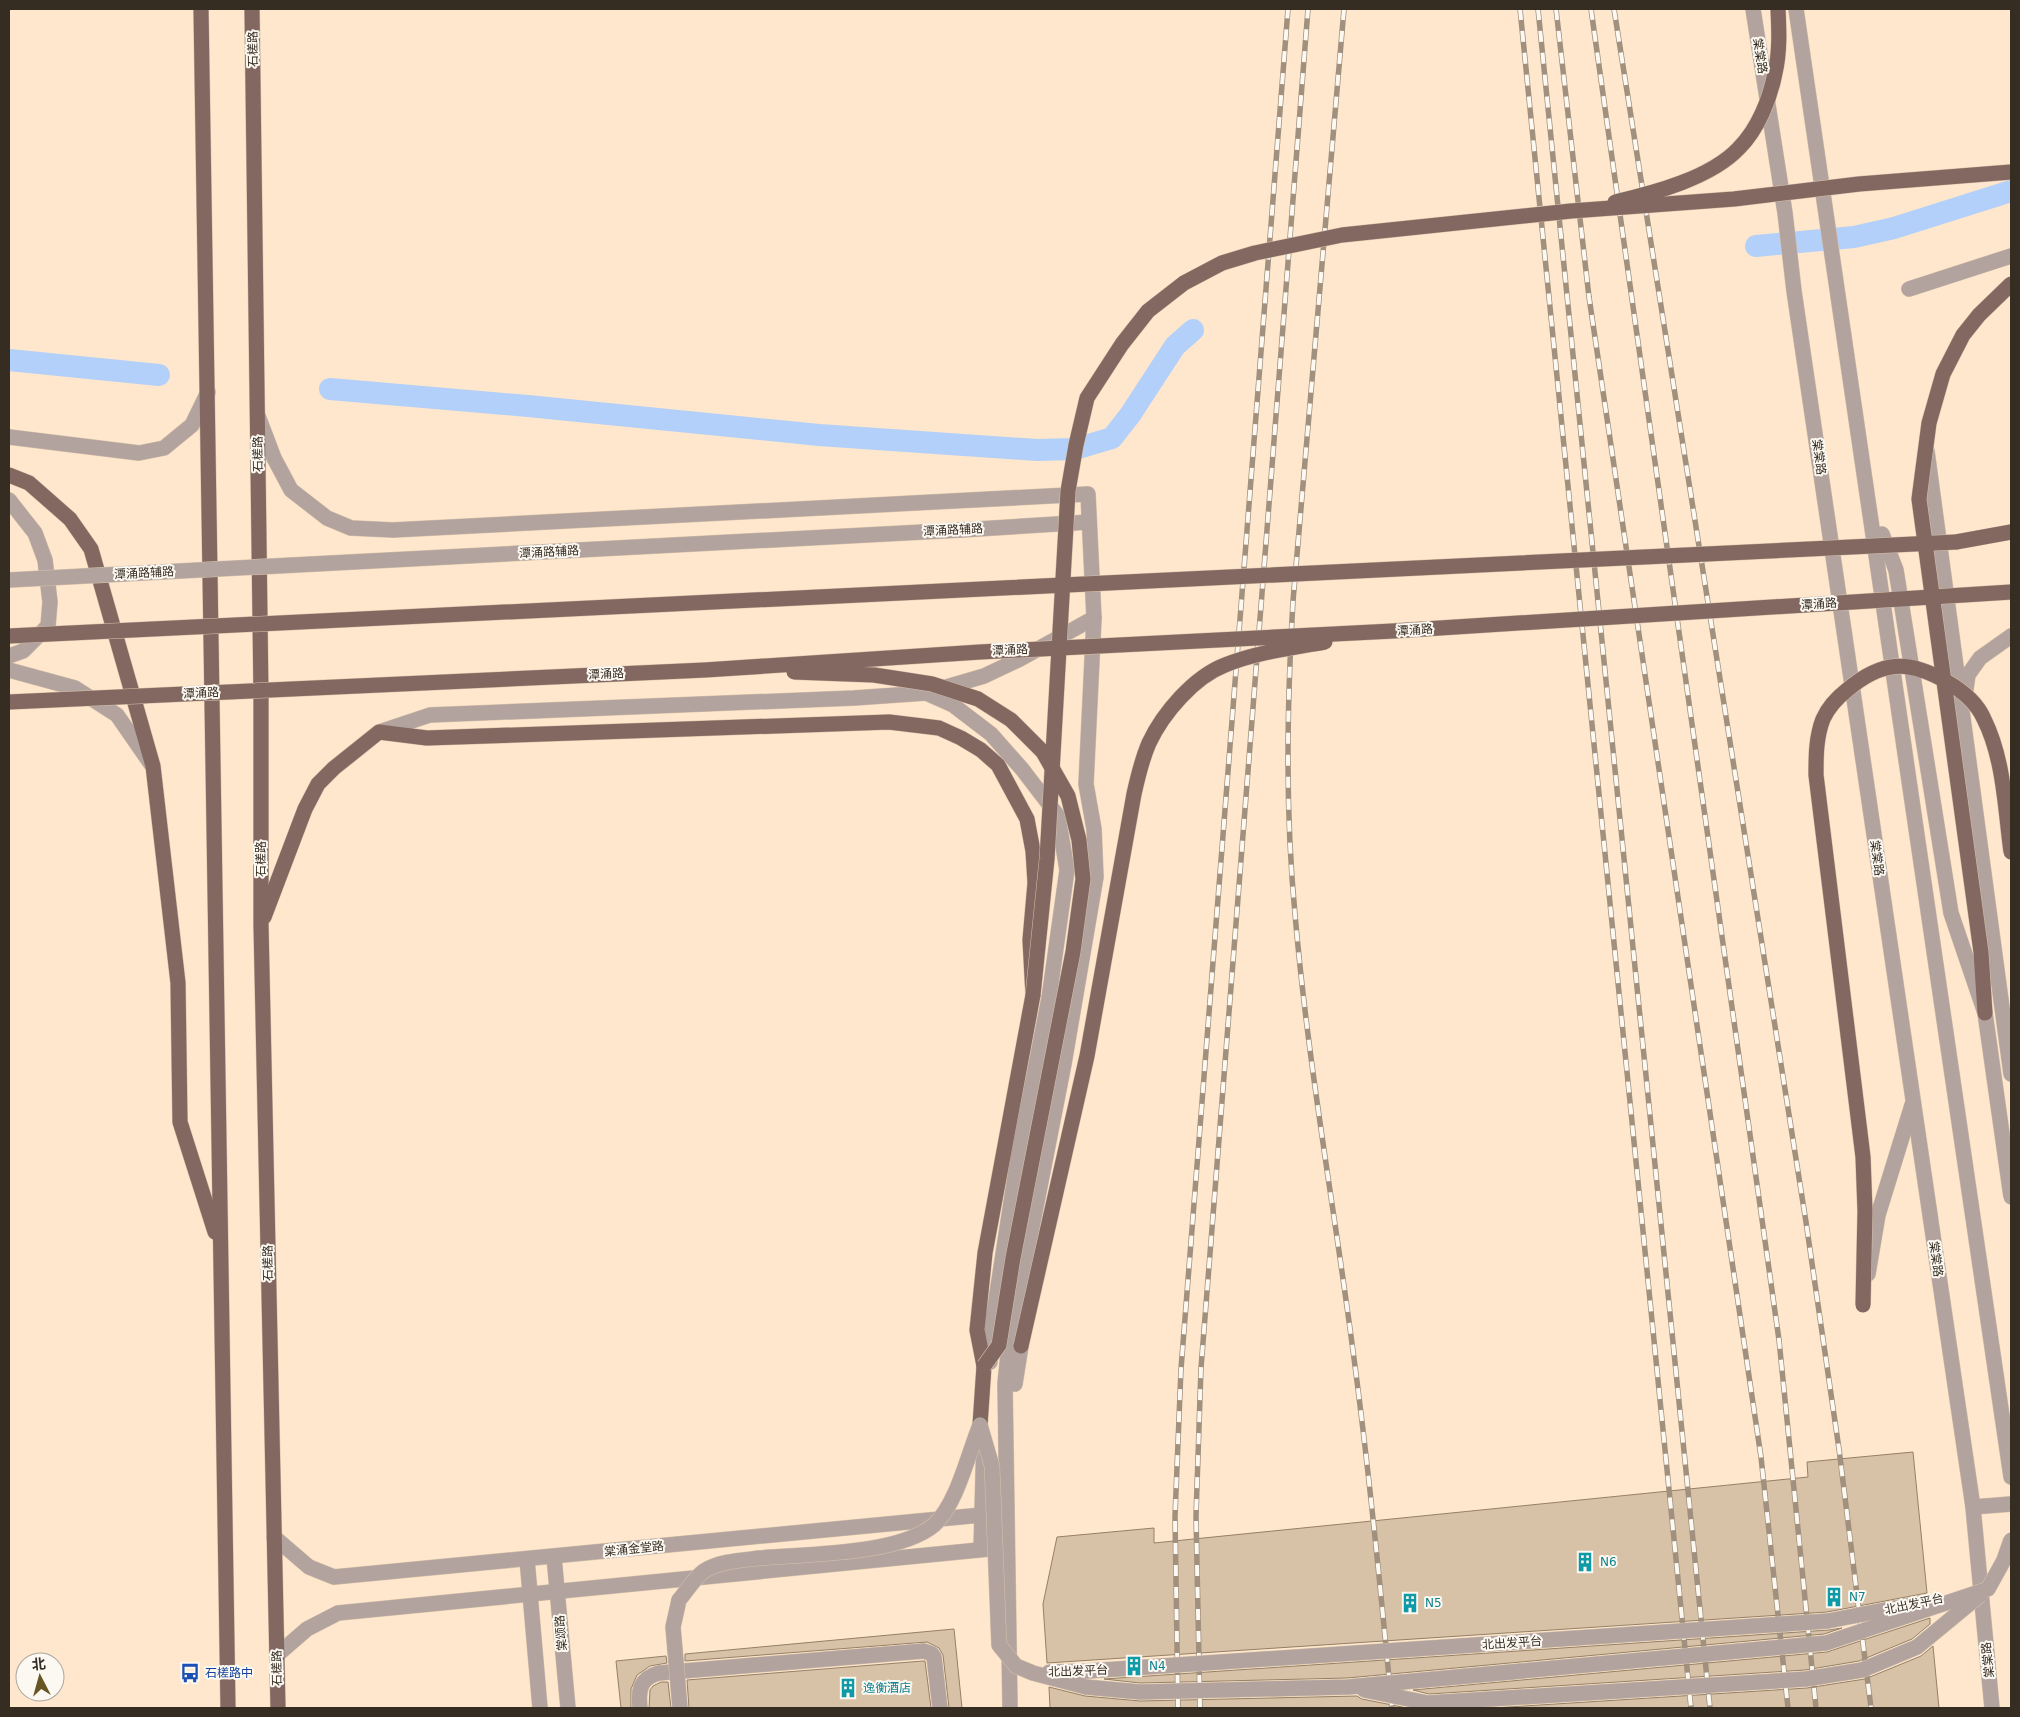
<svg xmlns="http://www.w3.org/2000/svg" width="2020" height="1717" viewBox="0 0 2020 1717" font-family="'DejaVu Sans','Noto Sans SC',sans-serif">
	<style>
		.lines { fill: none; stroke-linecap: round; stroke-linejoin: round }
		.canal { stroke: #b2d0f9; stroke-width: 22 }
		.building { fill: #d8c2a7; stroke: #948067 }
		.minor-casing { stroke: #d6c2aa; stroke-width: 16 }
		.major-casing { stroke: #d6c2aa; stroke-width: 16 }
		.minor { stroke: #b3a39f; stroke-width: 15 }
		.major { stroke: #836861; stroke-width: 15 }
		.rail-casing { stroke: #a0907d; stroke-width: 5.5 }
		.rail { stroke: #fcf8f2; stroke-width: 4; stroke-dasharray: 11; stroke-linecap: butt }
		.minor-bridge-casing { stroke: #d6c2aa; stroke-width: 16; stroke-linecap: butt }
		.major-bridge-casing { stroke: #d6c2aa; stroke-width: 16; stroke-linecap: butt }
		.minor-bridge { stroke: #b3a39f; stroke-width: 15 }
		.major-bridge { stroke: #836861; stroke-width: 15 }
		.labels { text-anchor: middle; dominant-baseline: central; stroke-width: 4; stroke-linejoin: round; paint-order: stroke }
		.street-label { font-size: 12px; fill: #352d22; stroke: #fcf8f2 }
		.culture-label { font-size: 12px; fill: #0d838f; stroke: #fcf8f2; text-anchor: start }
		.transit-label { font-size: 12px; fill: #164399; stroke: #fcf8f2; text-anchor: start }
	</style>
	<rect width="100%" height="100%" fill="#fee7cc"/>
	<g class="lines">
		<g class="canal">
			<polyline points="1756,246 1854,237 1894,228 2011,191"/>
			<polyline points="9,360 159,375"/>
			<polyline points="330,389 528,406 819,435 1037,450 1075,449 1112,438 1130,415 1175,346 1193,330"/>
		</g>
	</g>
	<g class="building">
		<polygon points="1913,1452 1927,1593 1827,1612 1047,1663 1043,1604 1057,1537 1154,1528 1154,1543 1808,1477 1807,1462"/>
		<polygon points="1930,1618 1930,1624 1912,1639 1859,1661 1805,1670 1429,1694 1413,1690 1827,1652"/>
		<polygon points="1842,1628 1824,1634 1347,1678 1140,1683 1104,1679 1829,1630"/>
		<polygon points="954,1629 962,1708 949,1708 943,1655 939,1648 927,1642 685,1661 685,1654"/>
		<polygon points="1933,1646 1939,1708 1493,1708 1807,1688 1865,1679 1921,1656"/>
		<polygon points="666,1656 667,1663 650,1666 637,1675 631,1689 631,1708 621,1708 616,1661"/>
		<polygon points="923,1661 925,1661 931,1708 689,1708 687,1680"/>
		<polygon points="661,1682 668,1682 671,1708 649,1708 650,1690 653,1686"/>
		<polygon points="1049,1687 1085,1696 1140,1701 1357,1696 1362,1699 1407,1708 1050,1708"/>
	</g>
	<g class="lines">
		<defs>
			<g id="minor">
				<polyline points="1753,9 1785,213 1794,291 1973,1507 1992,1708"/>
				<polyline points="1796,9 2011,1477"/>
				<polyline points="1909,289 2011,256"/>
				<polyline points="258,416 274,458 291,490 327,518 351,528 393,530 1088,494 1094,618 1086,784 1094,829 1096,877 1064,1064 1009,1345 1005,1383 1010,1708"/>
				<polyline points="9,437 139,453 164,448 192,425 208,392"/>
				<polyline points="1927,451 2011,1074"/>
				<polyline points="9,500 35,533 45,560 50,602 48,626 23,651 9,656"/>
				<polyline points="961,530 1089,522"/>
				<polyline points="1882,534 1896,570"/>
				<polyline points="9,670 75,688 117,715 151,764"/>
				<polyline points="926,693 953,705 991,734 1022,769 1058,816 1067,870 1049,998 1018,1157 993,1319 990,1362"/>
				<polyline points="1965,696 1968,675 1980,658 2011,636"/>
				<polyline points="379,732 430,715 854,698 926,693 984,676 1020,659 1094,618"/>
				<polyline points="1868,1274 1878,1215 1912,1105"/>
				<polyline points="1015,1384 1021,1346"/>
				<polyline points="1973,1507 2011,1504"/>
				<polyline points="274,1537 309,1567 334,1577 992,1514"/>
				<polyline points="981,1549 984,1439"/>
				<polyline points="554,1557 568,1708"/>
				<polyline points="527,1559 540,1708"/>
				<polyline points="675,1650 673,1627 679,1600"/>
				<polyline points="277,1655 307,1629 338,1613 989,1549"/>
				<path d="M 640,1708 C 638,1690 640,1678 659,1673 L 924,1651 L 932,1654 L 934,1657 L 940,1708"/>
			</g>
			<g id="major">
				<polyline points="201,9 228,1708"/>
				<polyline points="252,9 261,695 261,925 278,1708"/>
				<polyline points="9,475 29,483 70,519 91,549 153,766 178,983 180,1122 215,1232"/>
				<polyline points="1956,542 2011,532"/>
				<polyline points="264,917 305,809 318,784 334,768 379,732 427,738 889,722 939,728 961,738 981,750 998,765 1027,819 1033,851 1035,883 1030,940 1033,995 985,1253 977,1330 984,1366 980,1425"/>
			</g>
		</defs>
		<use href="#minor" class="minor-casing"/>
		<use href="#major" class="major-casing"/>
		<use href="#minor" class="minor"/>
		<use href="#major" class="major"/>
		<defs>
			<g id="rail">
				<path d="M 1344,9 L 1293,601 C 1287,706 1285,809 1295,914 C 1307,1055 1332,1195 1351,1336 C 1368,1460 1380,1584 1392,1708"/>
				<polyline points="1520,9 1691,1708"/>
				<polyline points="1538,9 1710,1708"/>
				<polyline points="1556,9 1589,297 1761,1457 1788,1708"/>
				<polyline points="1591,9 1779,1340 1816,1708"/>
				<polyline points="1614,9 1806,1222 1839,1449 1871,1708"/>
				<polyline points="1178,1708 1175,1516 1181,1369 1288,9"/>
				<polyline points="1200,1708 1196,1516 1201,1368 1308,9"/>
			</g>
		</defs>
		<use href="#rail" class="rail-casing"/>
		<use href="#rail" class="rail"/>
		<defs>
			<g id="minor-bridge">
				<polyline points="1896,570 1951,913 1985,1013 2011,1197"/>
				<polyline points="9,580 961,530"/>
				<polyline points="980,1425 992,1466 999,1645 1016,1666 1033,1673 1086,1687 1140,1692 1348,1687 1826,1643 1988,1589 2004,1560 2011,1540"/>
				<path d="M 679,1600 C 687,1591 695,1577 704,1571 C 719,1561 743,1560 760,1558 C 806,1554 898,1555 934,1525 C 957,1504 968,1454 980,1425"/>
				<polyline points="675,1650 680,1708"/>
				<polyline points="1049,1672 1088,1671 1828,1621 1925,1602"/>
				<polyline points="1364,1690 1428,1703 1806,1679 1862,1670 1917,1647 1980,1595"/>
			</g>
			<g id="major-bridge">
				<path d="M 1615,202 C 1654,193 1711,178 1739,148 C 1758,129 1770,99 1775,73 C 1780,52 1779,30 1778,9"/>
				<polyline points="9,636 1956,542"/>
				<polyline points="794,672 874,675 932,684 978,699 1011,720 1043,752 1068,796 1079,840 1083,879 1073,952 1013,1258 999,1345 984,1366"/>
				<polyline points="9,702 705,670 980,652 1393,631 2011,592"/>
				<polyline points="1033,995 1047,859 1068,491 1076,445 1087,398 1122,344 1148,311 1184,283 1222,263 1255,253 1342,235 1571,211 1734,199 1859,184 2011,172"/>
				<polyline points="1985,1013 1981,952 1919,499 1929,423 1943,374 1963,335 1979,315 2011,284"/>
				<path d="M 1863,1305 L 1865,1211 L 1863,1157 L 1816,775 C 1816,756 1816,737 1823,719 C 1828,708 1838,697 1847,690 C 1881,661 1908,659 1947,682 C 1961,690 1977,703 1984,719 C 2004,759 2005,808 2011,852"/>
				<path d="M 1021,1346 L 1087,1056 L 1134,794 C 1138,776 1142,759 1149,743 C 1163,713 1194,677 1225,665 C 1257,652 1292,648 1325,642"/>
			</g>
		</defs>
		<use href="#minor-bridge" class="minor-bridge-casing"/>
		<use href="#major-bridge" class="major-bridge-casing"/>
		<use href="#minor-bridge" class="minor-bridge"/>
		<use href="#major-bridge" class="major-bridge"/>
	</g>
	<defs>
		<symbol id="building-bare" viewBox="-9 -9 18 18"><path d="M-4-6H4V6H1V3H-1V6H-4ZM-2.5-4.3h1.7v1.8h-1.7ZM.8-4.3h1.7v1.8H.8ZM-2.5-1h1.7V.8h-1.7ZM.8-1h1.7V.8H.8Z" fill="#0f9aa8" stroke="#fcf8f2" stroke-width="2.5" paint-order="stroke"/></symbol>
		<symbol id="bus-bare" viewBox="-9 -9 18 18"><path d="M-5-6H5V4H4V6H2V4H-2V6H-4V4H-5ZM-3.5-4V0h7V-4ZM-3.5 1.2v1.5H-2V1.2ZM2 1.2v1.5H3.5V1.2Z" fill="#1a4fb4" stroke="#fcf8f2" stroke-width="2.5" paint-order="stroke"/></symbol>
	</defs>
	<g fill-rule="evenodd">
		<use href="#building-bare" x="1571" y="1548" width="28" height="28"/>
		<use href="#building-bare" x="1820" y="1583" width="28" height="28"/>
		<use href="#building-bare" x="1396" y="1589" width="28" height="28"/>
		<use href="#building-bare" x="1120" y="1652" width="28" height="28"/>
		<use href="#bus-bare" x="176" y="1659" width="28" height="28"/>
		<use href="#building-bare" x="834" y="1674" width="28" height="28"/>
	</g>
	<g class="labels">
		<g class="street-label">
			<text transform="translate(253 49) rotate(-91)">石槎路</text>
			<text transform="translate(1760 56) rotate(81)">棠棠路</text>
			<text transform="translate(258 454) rotate(-91)">石槎路</text>
			<text transform="translate(1819 457) rotate(82)">棠棠路</text>
			<text transform="translate(953 530) rotate(-3)">潭涌路辅路</text>
			<text transform="translate(549 552) rotate(-3)">潭涌路辅路</text>
			<text transform="translate(144 573) rotate(-3)">潭涌路辅路</text>
			<text transform="translate(1819 604) rotate(-4)">潭涌路</text>
			<text transform="translate(1415 630) rotate(-4)">潭涌路</text>
			<text transform="translate(1010 650) rotate(-3)">潭涌路</text>
			<text transform="translate(606 674) rotate(-3)">潭涌路</text>
			<text transform="translate(201 693) rotate(-3)">潭涌路</text>
			<text transform="translate(1877 858) rotate(82)">棠棠路</text>
			<text transform="translate(261 859) rotate(-90)">石槎路</text>
			<text transform="translate(1936 1259) rotate(82)">棠棠路</text>
			<text transform="translate(268 1263) rotate(-91)">石槎路</text>
			<text transform="translate(634 1549) rotate(-6)">棠涌金堂路</text>
			<text transform="translate(1914 1604) rotate(-12)">北出发平台</text>
			<text transform="translate(561 1633) rotate(-95)">棠颂路</text>
			<text transform="translate(1512 1643) rotate(-4)">北出发平台</text>
			<text transform="translate(1988 1660) rotate(-96)">棠棠路</text>
			<text transform="translate(277 1668) rotate(-91)">石槎路</text>
			<text transform="translate(1078 1671) rotate(-2)">北出发平台</text>
		</g>
		<g class="culture-label">
			<text x="1600" y="1562">N6</text>
			<text x="1849" y="1597">N7</text>
			<text x="1425" y="1603">N5</text>
			<text x="1149" y="1666">N4</text>
			<text x="863" y="1688">逸衡酒店</text>
		</g>
		<g class="transit-label">
			<text x="205" y="1673">石槎路中</text>
		</g>
	</g>
	<rect width="2020" height="1717" fill="none" stroke="#352d22" stroke-width="20"/>
	<g transform="translate(40 1677) rotate(354)"><circle r="24" fill="#fcf8f2" stroke="#aca79f"/>
	<path d="M0-4L9 19L0 12L-9 19Z" fill="#655623"/>
	<text y="-8" font-size="14" font-weight="bold" text-anchor="middle" fill="#352d22">北</text>
	</g>
</svg>
